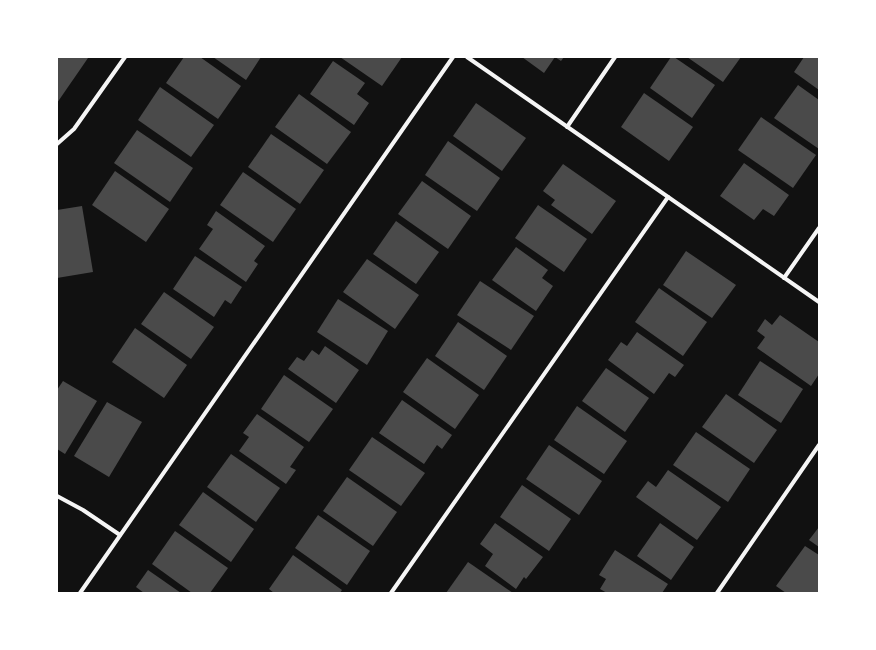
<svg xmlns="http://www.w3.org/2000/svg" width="876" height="650" viewBox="0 0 876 650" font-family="'Public Sans',sans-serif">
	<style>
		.building { fill: #4a4a4a }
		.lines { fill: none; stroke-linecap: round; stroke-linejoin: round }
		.minor { stroke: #f5f5f5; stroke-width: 4 }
	</style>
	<rect width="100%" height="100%" fill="#111"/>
	<g class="building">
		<polygon points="57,57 87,57 88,58 57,103"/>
		<polygon points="184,57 200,57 241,86 218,119 166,83"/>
		<polygon points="213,57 261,57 246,80"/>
		<polygon points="340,57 402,57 382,86"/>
		<polygon points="522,57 564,57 561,61 555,57 544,73"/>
		<polygon points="671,57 674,57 715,85 692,118 650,88"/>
		<polygon points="687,57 741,57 723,82"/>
		<polygon points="804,57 819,57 819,90 794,72"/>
		<polygon points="333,61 365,83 357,94 369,103 354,125 310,94"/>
		<polygon points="798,85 819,100 819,149 774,118"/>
		<polygon points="160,87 214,125 191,157 138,120"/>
		<polygon points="644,93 693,127 669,161 621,127"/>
		<polygon points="299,94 351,132 327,164 275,127"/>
		<polygon points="476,103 526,138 502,171 453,136"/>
		<polygon points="761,117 816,155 793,188 738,150"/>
		<polygon points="137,130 193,168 170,202 114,163"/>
		<polygon points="271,134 324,170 300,204 248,167"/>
		<polygon points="448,141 500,178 477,211 425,175"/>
		<polygon points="744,163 789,195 774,216 763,209 754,220 720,196"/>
		<polygon points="563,164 616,201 592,234 551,205 555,200 543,191"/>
		<polygon points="115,171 169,209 146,242 92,205"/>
		<polygon points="243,172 296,209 273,242 220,205"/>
		<polygon points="422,181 471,216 448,249 398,214"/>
		<polygon points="538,205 587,239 564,272 515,238"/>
		<polygon points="82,206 93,272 57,278 57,210"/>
		<polygon points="216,211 265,246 254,261 258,264 246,282 199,249 213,229 207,225"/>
		<polygon points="396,221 439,252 416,284 373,254"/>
		<polygon points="516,247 548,270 542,278 553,286 536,311 492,280"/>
		<polygon points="686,251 736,285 712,318 663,285"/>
		<polygon points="195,256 242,287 231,304 225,300 214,317 173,289"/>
		<polygon points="367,259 419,295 395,329 343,292"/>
		<polygon points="480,281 534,316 511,350 457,315"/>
		<polygon points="659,288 707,322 683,356 635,322"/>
		<polygon points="164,292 214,327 191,359 141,324"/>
		<polygon points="338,299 388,331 367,365 317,332"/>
		<polygon points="780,315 819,342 819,374 811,386 757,348 765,337 757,331 765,319 772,325"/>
		<polygon points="458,322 507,356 484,390 435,356"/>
		<polygon points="135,328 187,365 164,398 112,362"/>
		<polygon points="637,332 684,365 675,377 669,373 654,394 608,360 621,342 627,346"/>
		<polygon points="325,346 359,370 336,403 288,369 297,357 304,361 312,350 319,355"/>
		<polygon points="427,358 479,395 455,429 403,392"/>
		<polygon points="760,361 803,389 781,423 738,395"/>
		<polygon points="606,368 649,398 625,432 582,401"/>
		<polygon points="284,375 333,409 309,442 261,409"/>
		<polygon points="63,381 97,401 65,454 57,449 57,390"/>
		<polygon points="726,394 777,430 754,463 702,427"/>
		<polygon points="402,400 452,435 442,449 437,445 424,464 379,433"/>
		<polygon points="107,402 142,422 109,477 74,456"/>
		<polygon points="577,406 627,441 604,474 554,440"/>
		<polygon points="257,414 304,447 290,467 296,470 286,484 239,451 249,437 243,433"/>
		<polygon points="696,432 750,469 728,502 673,465"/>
		<polygon points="372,437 425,473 401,506 349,470"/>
		<polygon points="549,445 602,481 579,515 526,479"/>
		<polygon points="231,454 280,488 256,522 207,487"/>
		<polygon points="668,470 721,507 697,540 636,497 648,481 656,487"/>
		<polygon points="347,477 397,512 373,546 323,511"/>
		<polygon points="522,485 571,519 549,551 500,517"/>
		<polygon points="203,492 254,529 231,562 179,525"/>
		<polygon points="318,515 370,551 347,585 295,548"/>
		<polygon points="495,523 543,557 526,579 524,577 516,589 485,566 493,554 480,544"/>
		<polygon points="660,523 694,547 671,580 637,556"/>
		<polygon points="819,527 819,547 809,540"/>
		<polygon points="175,531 228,568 210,593 192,593 152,564"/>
		<polygon points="805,546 819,555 819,593 786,593 776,586"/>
		<polygon points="615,550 668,584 662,593 607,593 600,589 606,579 599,575"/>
		<polygon points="293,555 342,590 340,593 274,593 269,589"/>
		<polygon points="468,562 513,593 446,593"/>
		<polygon points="148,570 181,593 144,593 136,587"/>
	</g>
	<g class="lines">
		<g class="minor">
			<polyline points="467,57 819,302"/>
			<polyline points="567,127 615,57"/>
			<polyline points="57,144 74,129 125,57"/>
			<polyline points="784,278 819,228"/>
			<polyline points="57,496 83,510 120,535"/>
			<polyline points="80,593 453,57"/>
			<polyline points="391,593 668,197"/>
			<polyline points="717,593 819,445"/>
		</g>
	</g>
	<rect width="876" height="650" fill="none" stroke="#ffffff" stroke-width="116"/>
</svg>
